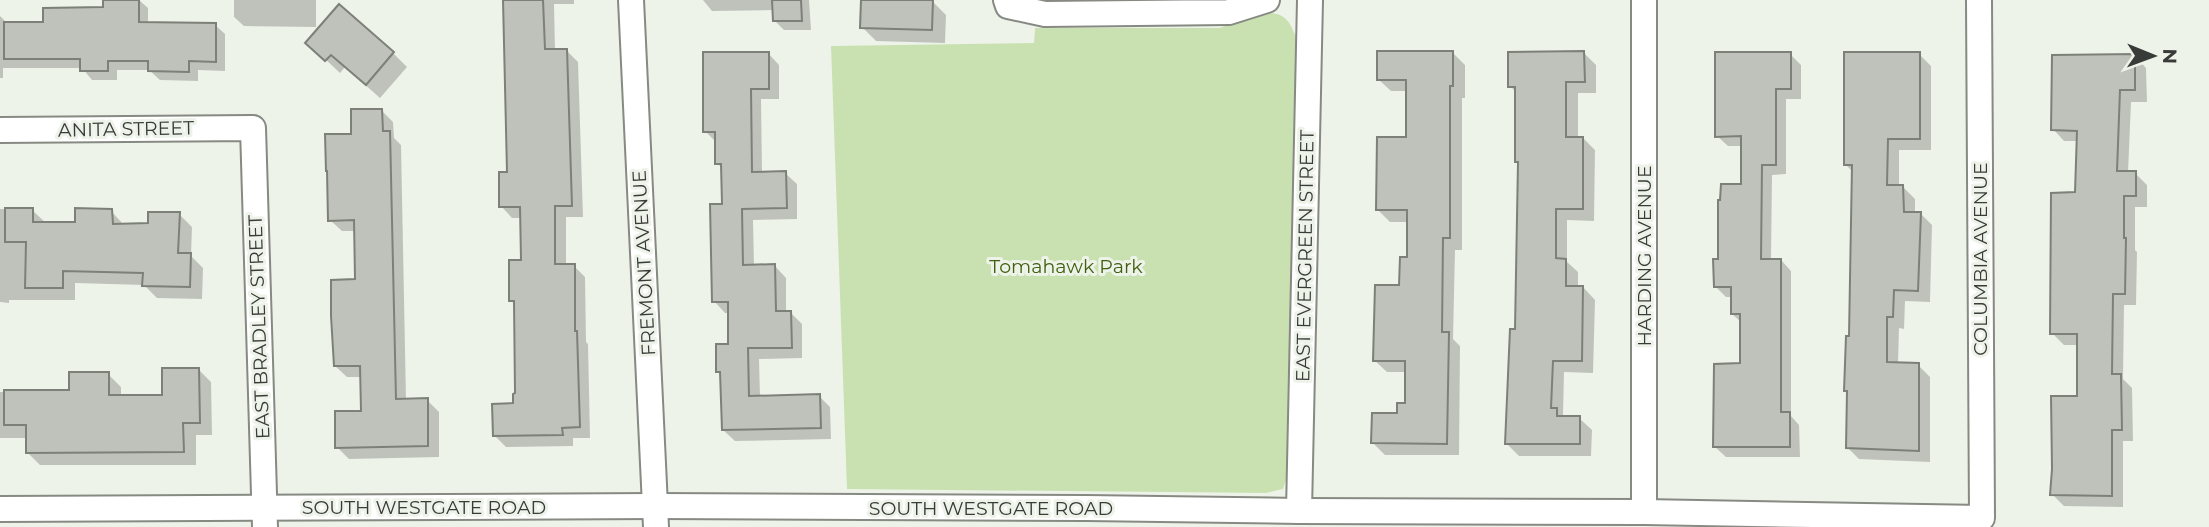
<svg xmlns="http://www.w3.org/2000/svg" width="2209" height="527" viewBox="0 0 2209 527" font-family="Montserrat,sans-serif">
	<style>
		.green { fill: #c9e1b1 }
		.shadow { fill: #0003 }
		.building { fill: #bec2ba; stroke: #7d8079; stroke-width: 2 }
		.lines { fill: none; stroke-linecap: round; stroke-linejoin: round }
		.street-casing { stroke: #868a82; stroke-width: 28 }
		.street { stroke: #fff; stroke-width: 24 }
		.labels { text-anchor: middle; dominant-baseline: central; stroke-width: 6; stroke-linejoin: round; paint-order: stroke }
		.street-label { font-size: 19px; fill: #393b38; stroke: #eef3ea }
		.park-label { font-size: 19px; fill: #426110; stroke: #eef3ea }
	</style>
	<rect width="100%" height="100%" fill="#eef3ea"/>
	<path class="green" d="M 1260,13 C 1284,12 1289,18 1297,40 L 1290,468 L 1283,489 L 1266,493 L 847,489 L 831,46 L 1034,43 L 1035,28 L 1220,28 Z"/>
	<g class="shadow">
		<polygon points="105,0 139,0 148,8 148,24 215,25 225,34 225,71 198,70 198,81 160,80 149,70 117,70 117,80 92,80 82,68 3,68 3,78 0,78 0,16 5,21 5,24 45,24 105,9"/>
		<polygon points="234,0 316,0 316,27 244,26 234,17"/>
		<polygon points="505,0 574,0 574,4 554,4 555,51 566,50 578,62 583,217 566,217 566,266 574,266 585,277 586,342 588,344 590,438 573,438 573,446 506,447 495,436 515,405 517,395 516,305 511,301 522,261 522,218 512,218 501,206 509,174"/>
		<polygon points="703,0 809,0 811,30 784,30 774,20 774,10 712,11"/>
		<polygon points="863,0 932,1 946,15 945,43 876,41 862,27"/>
		<polygon points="308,43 393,53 407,67 380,98 345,67 340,73"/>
		<polygon points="768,53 779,65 779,99 761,99 762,173 785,173 797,184 797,219 753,220 754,267 775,266 786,278 786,313 791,313 802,324 802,358 759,359 760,397 819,396 830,407 831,439 735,441 723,430 722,375 718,371 730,346 730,313 725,313 714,301 724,205 723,169 717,163 717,143 705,131"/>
		<polygon points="1453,53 1465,65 1465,98 1462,98 1462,250 1455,250 1453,339 1460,346 1459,455 1385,455 1373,443 1407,405 1407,372 1387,372 1374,360 1409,259 1409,222 1390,222 1378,210 1408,139 1408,91 1391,91 1378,79"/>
		<polygon points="1584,53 1596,65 1596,93 1578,93 1578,138 1583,138 1595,150 1594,221 1567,220 1567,262 1578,272 1578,287 1583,287 1595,300 1593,373 1564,372 1563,415 1565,417 1579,418 1592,430 1591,456 1519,456 1507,444 1516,331 1520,165 1517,162 1517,93 1510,86"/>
		<polygon points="1790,54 1801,65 1801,99 1786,99 1786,174 1772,175 1771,260 1781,260 1791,271 1791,416 1799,425 1800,457 1726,457 1715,447 1742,365 1742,323 1732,314 1732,297 1726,297 1716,287 1720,261 1743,186 1743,146 1728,146 1717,136"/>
		<polygon points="1919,54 1931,66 1931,150 1899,150 1899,187 1903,187 1915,199 1915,213 1920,213 1932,225 1930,302 1905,301 1904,329 1899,328 1898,364 1918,365 1930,377 1930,462 1859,459 1847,447 1854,173 1846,165"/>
		<polygon points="2135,56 2146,68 2147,102 2131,102 2128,173 2135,173 2147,185 2147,207 2135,207 2135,250 2137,252 2136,305 2124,305 2123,379 2132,388 2133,441 2123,441 2123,507 2064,506 2052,494 2079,398 2079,345 2064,345 2052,333 2076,194 2078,141 2064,141 2053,129"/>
		<polygon points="382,111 393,122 394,138 401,145 406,400 427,400 439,412 439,457 349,459 337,447 363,412 362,377 347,377 335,366 357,281 356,231 342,231 330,220 353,135"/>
		<polygon points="0,209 32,210 46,223 76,224 111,211 124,225 150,225 179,214 192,227 191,256 203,268 202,299 157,298 144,285 75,283 75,300 9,300 9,303 0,302"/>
		<polygon points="198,369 211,382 212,435 196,435 196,465 40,465 27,452 27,438 0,438 0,392 71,392 108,374 121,387 121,396 164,396"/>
	</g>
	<g class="building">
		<polygon points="103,0 139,0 139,22 216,23 216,62 189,61 189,72 148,71 148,61 108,61 108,71 80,71 80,59 4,59 4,22 43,22 43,8 103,7"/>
		<polygon points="503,0 543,0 545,49 567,49 572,206 555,206 555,264 575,264 575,331 577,331 580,427 562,428 563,435 493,436 492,404 513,403 513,394 515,393 514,301 509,301 509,260 521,260 520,207 499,207 499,172 507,172"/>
		<polygon points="772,0 801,0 802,21 773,21"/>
		<polygon points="861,0 933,0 932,30 860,28"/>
		<polygon points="339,4 394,52 366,85 331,55 325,61 305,43"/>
		<polygon points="1377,51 1453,51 1453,86 1450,86 1450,238 1443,238 1442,332 1449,332 1447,444 1371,443 1372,413 1397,413 1397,403 1405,403 1405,361 1373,361 1375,285 1399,285 1400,257 1407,257 1407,210 1376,210 1377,137 1406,137 1406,80 1377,80"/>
		<polygon points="1584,51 1585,82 1566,82 1566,137 1583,137 1583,209 1556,209 1556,258 1566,259 1566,286 1583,286 1582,361 1553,361 1551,408 1557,408 1557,416 1580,416 1580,444 1505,444 1510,329 1515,329 1518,162 1515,162 1515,87 1508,87 1508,52"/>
		<polygon points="703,52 769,52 769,89 751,89 752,172 786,171 787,208 742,209 743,265 775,264 776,311 791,311 792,348 748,348 749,396 820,394 821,428 722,430 720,372 716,372 716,344 728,344 728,302 712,302 710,204 722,204 721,164 715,164 715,132 703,132"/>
		<polygon points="1715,52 1791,52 1791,89 1776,89 1776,165 1762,165 1761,259 1781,259 1781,412 1790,412 1790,447 1713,447 1714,364 1740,363 1740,314 1731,314 1731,287 1714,287 1713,259 1718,259 1718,200 1720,200 1721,184 1741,184 1741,136 1715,137"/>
		<polygon points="1844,52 1920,52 1920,139 1888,139 1887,185 1903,185 1904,212 1921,212 1918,291 1894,290 1893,317 1887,317 1887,362 1919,363 1919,451 1846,448 1847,391 1844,391 1846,336 1849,336 1852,165 1844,165"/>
		<polygon points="2135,54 2135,90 2120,90 2117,171 2136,171 2136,196 2124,196 2124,238 2126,238 2125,294 2113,294 2112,374 2121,374 2122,430 2112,430 2112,496 2050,495 2052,469 2051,396 2077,396 2077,334 2050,334 2051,193 2075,192 2077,131 2051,130 2052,55"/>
		<polygon points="351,109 382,109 383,131 390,131 396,399 428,398 428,446 335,448 335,411 361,411 360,366 334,366 331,316 331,280 355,279 354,220 328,221 327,171 326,171 325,134 351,134"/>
		<polygon points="5,208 33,208 33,222 75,222 75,208 112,209 113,224 148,223 148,212 180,212 178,253 191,253 190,287 142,286 143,273 63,271 63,288 25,288 26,242 5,242"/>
		<polygon points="162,368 199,368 200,423 183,423 184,452 26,453 26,425 4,425 4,390 69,390 69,372 109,372 109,395 162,395"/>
	</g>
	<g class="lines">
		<defs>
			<g id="street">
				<polyline points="631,0 656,527"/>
				<polyline points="1006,0 1008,6 1045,14 1229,12 1267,0"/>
				<polyline points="0,130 253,128 265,527"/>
				<polyline points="0,509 656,506 1086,508 1299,511 1644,512 1982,518 1979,0"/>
				<polyline points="1299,511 1310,0"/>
				<polyline points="1644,512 1644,0"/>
			</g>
		</defs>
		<use href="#street" class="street-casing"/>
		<use href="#street" class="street"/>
	</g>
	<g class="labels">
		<g class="street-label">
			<text transform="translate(126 129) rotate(-1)">ANITA STREET</text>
			<text transform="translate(1305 256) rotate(-89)">EAST EVERGREEN STREET</text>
			<text transform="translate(1644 256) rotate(-90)">HARDING AVENUE</text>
			<text transform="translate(1980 259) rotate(-90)">COLUMBIA AVENUE</text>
			<text transform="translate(644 263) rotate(-93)">FREMONT AVENUE</text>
			<text transform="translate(259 327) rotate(-92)">EAST BRADLEY STREET</text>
			<text x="424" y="507">SOUTH WESTGATE ROAD</text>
			<text x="991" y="508">SOUTH WESTGATE ROAD</text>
		</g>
		<g class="park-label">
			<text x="1066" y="266">Tomahawk Park</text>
		</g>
	</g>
	<g transform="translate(2153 56) rotate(91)" stroke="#eef3ea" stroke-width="5" paint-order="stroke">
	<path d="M0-5L12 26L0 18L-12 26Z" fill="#393b38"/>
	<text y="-10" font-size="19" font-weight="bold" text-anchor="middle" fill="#393b38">N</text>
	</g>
</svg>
